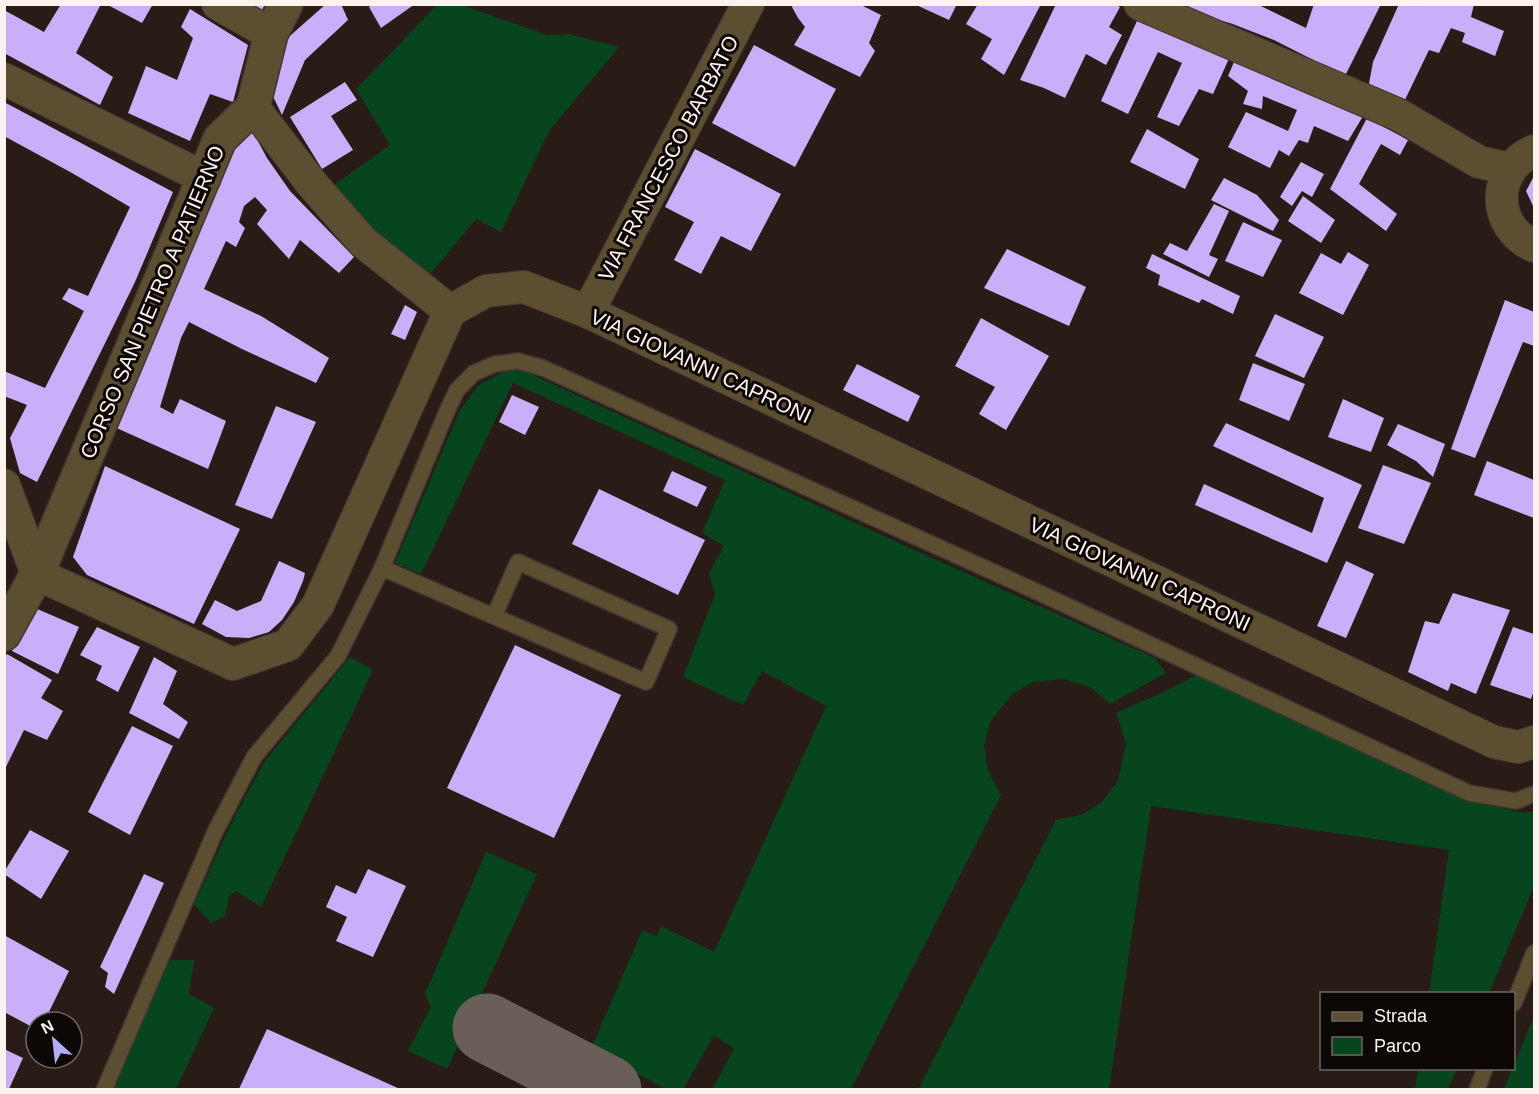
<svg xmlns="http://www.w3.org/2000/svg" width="1539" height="1094" viewBox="0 0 1539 1094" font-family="Arial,sans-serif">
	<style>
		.green { fill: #07451e }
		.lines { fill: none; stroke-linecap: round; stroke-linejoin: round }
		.taxiway { stroke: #6a5e59; stroke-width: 69 }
		.building { fill: #c9aff9 }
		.service-casing { stroke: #423631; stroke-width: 18 }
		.minor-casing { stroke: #423631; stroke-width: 34 }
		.tertiary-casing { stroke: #423631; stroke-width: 36 }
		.service { stroke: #5c4e31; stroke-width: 15 }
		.minor { stroke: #5c4e31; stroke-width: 32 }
		.tertiary { stroke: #5c4e31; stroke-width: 33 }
		.labels { text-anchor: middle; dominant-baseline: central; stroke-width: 6; stroke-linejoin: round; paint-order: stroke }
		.street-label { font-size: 21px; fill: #fcf3ef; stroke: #0d0806 }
	</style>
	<rect width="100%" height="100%" fill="#291c17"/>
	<g class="green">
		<polygon points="437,5 462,5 547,35 568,34 619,47 549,131 501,232 476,219 428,277 362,221 334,185 390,145 356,89"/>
		<polygon points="520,369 899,543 1155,658 1166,673 1110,704 1090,687 1063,679 1033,682 1012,694 990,722 984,746 988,771 1001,795 851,1089 712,1089 734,1049 714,1035 683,1089 666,1089 591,1049 642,931 657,936 661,926 714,952 826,706 762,671 743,705 683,677 715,594 709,574 724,546 702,533 725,480 513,383 421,574 395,563 460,410 479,385 505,371"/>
		<polygon points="350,657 373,670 261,907 236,891 229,896 225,916 211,923 194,904 234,818 265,761"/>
		<polygon points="1197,675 1471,800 1523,813 1534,811 1534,886 1489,993 1429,994 1449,850 1151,806 1109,1089 918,1090 1056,820 1081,815 1101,803 1118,781 1126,743 1116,713 1161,693"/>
		<polygon points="486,852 537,874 447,1069 408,1051 431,1007 425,994"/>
		<polygon points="170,960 194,960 189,994 214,1008 176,1089 110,1090"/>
		<polygon points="1534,1016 1534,1089 1504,1089"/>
		<polygon points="1418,1069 1418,1068 1457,1069 1448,1089 1415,1089"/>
	</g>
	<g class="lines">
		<polyline class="taxiway" points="487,1028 607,1090"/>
	</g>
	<g class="building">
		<polygon points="61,4 101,4 76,53 113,77 100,105 4,53 4,10 44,32"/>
		<polygon points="106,4 153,4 142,23"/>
		<polygon points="242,4 265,4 260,14"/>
		<polygon points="326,4 341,4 348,20 305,60 282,115 267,84 283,42"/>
		<polygon points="372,4 415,4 381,28 369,7"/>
		<polygon points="793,4 859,4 881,15 869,43 875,51 860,77 794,45 805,27 798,18 792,7"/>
		<polygon points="914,4 957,4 949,20"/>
		<polygon points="978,4 1041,4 1004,75 981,59 992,39 966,24"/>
		<polygon points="1056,4 1114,4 1120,7 1109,27 1122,35 1106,65 1086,54 1065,98 1044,88 1020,80"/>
		<polygon points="1231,4 1235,6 1236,4 1262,4 1261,6 1306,28 1314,4 1381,4 1345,76 1274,40 1230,23 1188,12 1171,5"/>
		<polygon points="1399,4 1474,4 1471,17 1504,31 1495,56 1462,42 1465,33 1451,28 1439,53 1429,50 1402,106 1368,89 1373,62"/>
		<polygon points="190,9 248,45 233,102 210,94 190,141 128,113 146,66 177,80 193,38 181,27"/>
		<polygon points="1141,12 1232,52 1213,94 1199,89 1179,126 1157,117 1182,63 1158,52 1128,114 1101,101"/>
		<polygon points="754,45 836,89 795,167 712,123"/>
		<polygon points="1237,55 1365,113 1348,141 1314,126 1308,143 1299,140 1289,156 1279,150 1283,142 1270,168 1228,147 1246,112 1288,131 1297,110 1263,96 1262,109 1243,104 1248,91 1228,76"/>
		<polygon points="345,82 357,100 331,116 353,150 322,169 290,117"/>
		<polygon points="4,102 173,192 135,282 37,482 20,473 10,438 27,405 4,396 4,371 45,388 84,311 62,299 69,288 88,296 130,207 72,173 4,136"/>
		<polygon points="1367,118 1408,140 1400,155 1381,144 1359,184 1397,214 1386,231 1330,189"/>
		<polygon points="1147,129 1199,159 1185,189 1130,162"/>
		<polygon points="252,130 267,158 290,191 354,257 339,273 300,240 289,259 257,224 267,210 255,197 244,206 239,222 245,228 236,247 226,241 204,289 261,316 329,358 316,383 242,349 189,322 181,338 160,407 173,414 180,399 226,421 208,469 112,426 236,136"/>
		<polygon points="695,149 781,194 751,251 721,236 701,274 674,260 694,222 665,207"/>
		<polygon points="1301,162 1324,174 1312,197 1302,191 1292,206 1280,197"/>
		<polygon points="1534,176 1534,208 1526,191"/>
		<polygon points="1224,178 1257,195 1279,220 1273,231 1211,200"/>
		<polygon points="1303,196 1335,220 1321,243 1288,221"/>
		<polygon points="1214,204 1229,211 1209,255 1218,259 1209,277 1163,254 1170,243 1187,251"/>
		<polygon points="1243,222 1282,240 1263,277 1225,261"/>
		<polygon points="1007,249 1086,287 1069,326 984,288"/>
		<polygon points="1348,252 1369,265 1343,315 1299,293 1321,253 1341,264"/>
		<polygon points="1152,254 1240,296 1233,314 1202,299 1199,303 1158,285 1160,275 1146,268"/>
		<polygon points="1505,300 1534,312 1534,346 1523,342 1475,458 1451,449"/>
		<polygon points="405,305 417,312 405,340 391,334"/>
		<polygon points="1275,314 1324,337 1304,378 1255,356"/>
		<polygon points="981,318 1049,356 1006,430 979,414 995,387 955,366"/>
		<polygon points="1253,363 1305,384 1289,421 1239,400"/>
		<polygon points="857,364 920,396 908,422 843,390"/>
		<polygon points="512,395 539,407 525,435 499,422"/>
		<polygon points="1343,399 1384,418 1371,452 1328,437"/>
		<polygon points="276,406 316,422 272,519 235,505"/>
		<polygon points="1226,423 1362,485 1327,563 1195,505 1204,484 1312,533 1324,498 1213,446"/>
		<polygon points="1398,424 1445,444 1433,477 1416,461 1387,445"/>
		<polygon points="1487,461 1534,480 1534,518 1474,495"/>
		<polygon points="1383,465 1431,483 1404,544 1358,528"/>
		<polygon points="105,466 240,529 194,624 87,575 73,557"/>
		<polygon points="672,471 707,487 697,507 663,491"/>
		<polygon points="599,489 705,540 678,595 572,544"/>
		<polygon points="279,561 305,573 303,581 294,602 282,620 269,632 249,638 226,637 202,624 215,600 237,611 261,601"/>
		<polygon points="1346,561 1374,574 1346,638 1317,626"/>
		<polygon points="1453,593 1510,610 1476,694 1451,683 1448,691 1408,672 1425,621 1439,624"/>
		<polygon points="35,608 79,627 58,674 12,651"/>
		<polygon points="97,627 140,647 118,692 96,680 102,666 80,655"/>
		<polygon points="1513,627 1534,634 1534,690 1531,699 1490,685"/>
		<polygon points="515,645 621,695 554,838 447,788"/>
		<polygon points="7,654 52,680 41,698 63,711 47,740 24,730 4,771 4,658"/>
		<polygon points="154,657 177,671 163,704 188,722 179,739 129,713"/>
		<polygon points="132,726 173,746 130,835 88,812"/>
		<polygon points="30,830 69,851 41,899 4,874 4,872"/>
		<polygon points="368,869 406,886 373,957 336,941 347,917 326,907 336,885 356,894"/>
		<polygon points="144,874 164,883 114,994 105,987 108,973 100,967"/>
		<polygon points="4,935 69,971 44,1022 36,1022 36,1029 4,1012"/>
		<polygon points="267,1029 400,1089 239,1089"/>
		<polygon points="4,1049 23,1058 9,1089 4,1089"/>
	</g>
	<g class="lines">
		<defs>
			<g id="service">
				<polyline points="494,616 518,562 669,629 646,682 382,568 447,411 457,390 474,373 495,364 518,361 543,368 1044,595 1469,793 1516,801 1534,794"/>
				<polyline points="1514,1003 1534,953"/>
				<polyline points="104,1090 215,832 254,757 338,656 382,568"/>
				<polyline points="1477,1090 1485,1068"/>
			</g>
			<g id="minor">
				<polyline points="218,4 271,34"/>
				<polyline points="1140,4 1399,115 1479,162 1510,169"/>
				<polyline points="4,79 205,178"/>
				<polyline points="253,107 312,184 363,242 450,311"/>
				<path d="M 1534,151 C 1491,169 1491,227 1534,246"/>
				<polyline points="588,312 748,4"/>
				<polyline points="4,485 37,574 233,664 288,645 318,605 450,311 486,291 524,287 588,312 1494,742 1518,747 1534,742"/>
			</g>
			<polyline id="tertiary" points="4,634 37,574 220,139 253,107 271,34 286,4"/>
		</defs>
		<use href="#service" class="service-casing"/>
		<use href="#minor" class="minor-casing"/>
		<use href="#tertiary" class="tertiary-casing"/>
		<use href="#service" class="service"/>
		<use href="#minor" class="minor"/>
		<use href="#tertiary" class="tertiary"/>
	</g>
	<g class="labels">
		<g class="street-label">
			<text transform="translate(668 158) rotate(-62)">VIA FRANCESCO BARBATO</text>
			<text transform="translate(152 302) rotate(-67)">CORSO SAN PIETRO A PATIERNO</text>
			<text transform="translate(701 366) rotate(25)">VIA GIOVANNI CAPRONI</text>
			<text transform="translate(1140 574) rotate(25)">VIA GIOVANNI CAPRONI</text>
		</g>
	</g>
	<rect width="1539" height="1094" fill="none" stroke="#fcf3ef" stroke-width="12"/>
	<rect x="1320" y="992" width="195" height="78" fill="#0d0806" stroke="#6d6663" stroke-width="1.5"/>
	<rect x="1332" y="1012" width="30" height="9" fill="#5c4e31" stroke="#6d6663" stroke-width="1.5"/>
	<text x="1374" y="1022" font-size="18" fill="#fcf3ef">Strada</text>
	<rect x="1332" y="1037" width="30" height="18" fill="#07451e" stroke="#6d6663" stroke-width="1.5"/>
	<text x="1374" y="1052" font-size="18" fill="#fcf3ef">Parco</text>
	<g transform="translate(54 1040) rotate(333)"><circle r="28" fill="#0d0806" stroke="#6d6663" stroke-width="1.5"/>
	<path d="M0-4.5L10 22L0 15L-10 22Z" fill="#b5acf8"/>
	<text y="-9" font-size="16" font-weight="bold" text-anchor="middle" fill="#fcf3ef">N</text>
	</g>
</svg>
